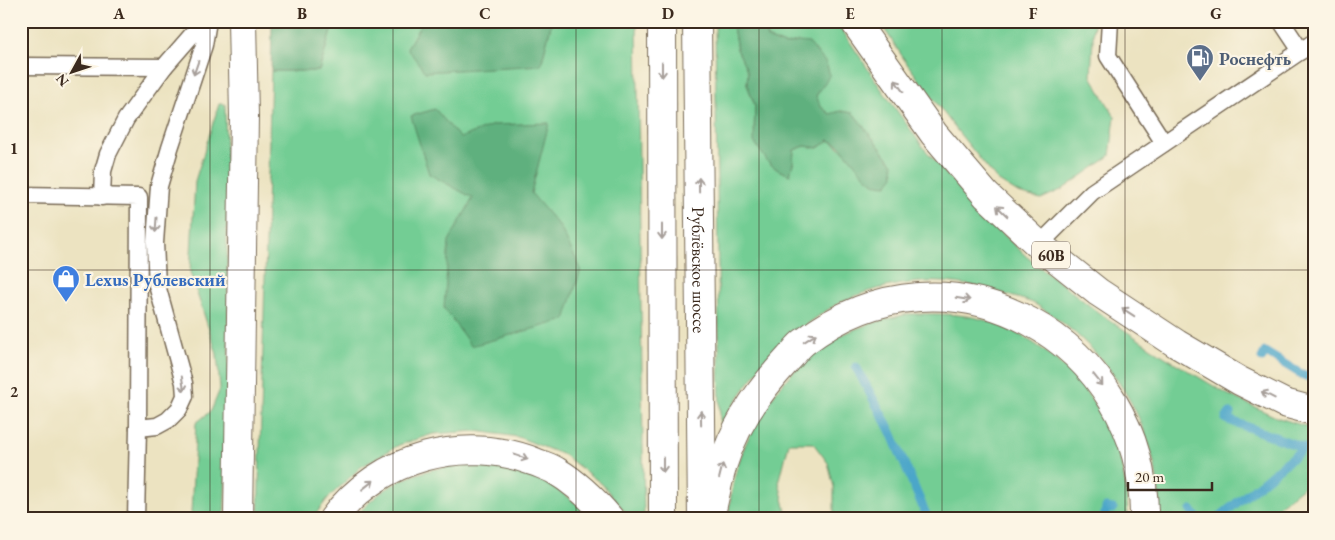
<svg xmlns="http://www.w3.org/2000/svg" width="1335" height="540" viewBox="0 0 1335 540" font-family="'EB Garamond',serif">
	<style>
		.green { fill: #73cd94; stroke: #577c59 }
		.forest { fill: #5eb07e; stroke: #4c6d4e }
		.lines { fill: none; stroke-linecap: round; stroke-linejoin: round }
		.stream { stroke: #4ba6c9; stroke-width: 9 }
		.service-casing { stroke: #796b57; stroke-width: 19 }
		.tertiary-casing { stroke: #796b57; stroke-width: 30 }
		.primary-casing { stroke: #796b57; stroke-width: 30 }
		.service { stroke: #fff; stroke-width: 16 }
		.tertiary { stroke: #fff; stroke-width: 28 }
		.primary { stroke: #fff; stroke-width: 28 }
		.oneway { stroke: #a79f9a }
		.grid { fill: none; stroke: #3b2a1e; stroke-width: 1; stroke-opacity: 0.55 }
		.labels { text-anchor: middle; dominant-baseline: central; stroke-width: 4.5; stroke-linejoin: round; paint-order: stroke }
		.shield { fill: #fcf5e5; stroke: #75675a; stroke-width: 1 }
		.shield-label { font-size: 16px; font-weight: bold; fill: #3b2a1e }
		.service-label { font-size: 18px; font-weight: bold; fill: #4e5e75; stroke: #fcf5e5; text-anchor: start }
		.street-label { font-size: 18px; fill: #3b2a1e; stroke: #fcf5e5 }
		.shop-label { font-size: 18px; font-weight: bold; fill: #366cbe; stroke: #fcf5e5; text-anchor: start }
		.neatline { fill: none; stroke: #3b2a1e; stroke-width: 2 }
		.grid-label { font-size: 16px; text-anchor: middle; font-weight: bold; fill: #3b2a1e }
	</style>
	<rect width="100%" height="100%" fill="#fcf5e5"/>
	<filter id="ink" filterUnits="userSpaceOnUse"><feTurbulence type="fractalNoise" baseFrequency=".02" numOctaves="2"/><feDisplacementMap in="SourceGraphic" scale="10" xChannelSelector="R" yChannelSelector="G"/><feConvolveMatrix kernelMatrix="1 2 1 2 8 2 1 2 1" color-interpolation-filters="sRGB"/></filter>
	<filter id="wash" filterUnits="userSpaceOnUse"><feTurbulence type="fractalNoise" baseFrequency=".0096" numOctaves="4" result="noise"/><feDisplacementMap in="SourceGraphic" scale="20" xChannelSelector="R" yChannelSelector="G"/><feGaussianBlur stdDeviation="1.12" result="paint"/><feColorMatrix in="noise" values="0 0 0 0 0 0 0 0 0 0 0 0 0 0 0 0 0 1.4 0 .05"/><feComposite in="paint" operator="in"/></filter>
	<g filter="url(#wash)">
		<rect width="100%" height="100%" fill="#ece3c1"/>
		<g class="green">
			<polygon points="334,21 423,21 407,48 541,65 552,21 637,21 644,519 631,519 602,484 564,455 518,437 476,431 433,434 399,445 361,467 328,498 312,519 258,519 271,71 319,71"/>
			<path d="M 715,21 L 732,21 L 737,49 L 748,72 L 747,84 L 755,106 L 754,130 L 768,162 L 778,170 L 790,175 L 793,163 L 794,150 L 805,146 L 818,148 L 829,140 C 848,150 859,171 875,184 L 893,164 L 853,113 L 841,111 L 830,114 L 821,107 L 816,96 L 823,86 L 798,42 L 785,45 L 767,38 L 762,21 L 836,21 L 880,87 L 923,147 L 977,209 L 1027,257 L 1099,313 L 1165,357 L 1227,394 L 1276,417 L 1314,429 L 1314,478 L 1263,519 L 1160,519 C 1161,429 1112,350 1035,304 C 1029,301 1021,299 1014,297 C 984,287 953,280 921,282 C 892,284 860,291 834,306 C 810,320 777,347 760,369 C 745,386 733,406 720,425 Z"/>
			<polygon points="879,21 1094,21 1091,76 1115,117 1110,156 1063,189 1041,199 1018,193 997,180 955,128 908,65"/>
			<polygon points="219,104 225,104 229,385 224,519 197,519 191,513 196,423 211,411 220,389 217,354 190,272 195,181"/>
			<path d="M 908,314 C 931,314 955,313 977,318 C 1044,335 1101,392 1120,459 C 1125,478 1127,498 1128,519 L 834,519 L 834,487 L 828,463 L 813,443 L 789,443 L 779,483 L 788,519 L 728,519 C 730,500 733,480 739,462 C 755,412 797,355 846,333 C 866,324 887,319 908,314 Z"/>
			<path d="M 469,464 C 482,465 498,466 511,469 C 542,478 571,495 593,519 L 352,519 C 361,511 369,502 378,495 C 405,474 436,467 469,464 Z"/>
		</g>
		<g class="forest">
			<polygon points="272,21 334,21 319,71 271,71"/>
			<polygon points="423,21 552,21 541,65 425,72 407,48"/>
			<polygon points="732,21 762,21 767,38 785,45 798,42 809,43 826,63 830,75 816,96 821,107 830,114 841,111 853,113 893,164 894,176 887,185 875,184 865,176 839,145 829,140 818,148 805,146 794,150 793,163 790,175 778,170 768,162 754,142 755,106 747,84 748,72 737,49"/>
			<polygon points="435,109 460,138 493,125 549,123 531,193 560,227 581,269 565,320 471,346 444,308 449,241 473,198 429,174 411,116"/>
		</g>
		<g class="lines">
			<g class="stream">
				<polyline points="1262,358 1265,352 1301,374 1314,379"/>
				<polyline points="856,367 890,430 928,519"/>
				<polyline points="1191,510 1198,519"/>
				<polyline points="1104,519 1106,508 1113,509"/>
				<polyline points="1217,519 1304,448 1226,419 1230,413"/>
			</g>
		</g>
	</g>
	<g filter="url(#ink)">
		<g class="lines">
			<defs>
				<g id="service">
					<polyline points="1110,21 1108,56 1164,143"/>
					<polyline points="1281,21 1301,51"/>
					<polyline points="21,66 164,67"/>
					<polyline points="21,195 139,197 138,428 136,519"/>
					<polyline points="102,197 103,171 108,154 126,119 164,67 204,21"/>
					<polyline points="1039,245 1092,192 1314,42"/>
					<polyline points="138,428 157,426 168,420 179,409 185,396 184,383 157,285 155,243 159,186 170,148 204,45 208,21"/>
				</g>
				<g id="tertiary">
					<path d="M 333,519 C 378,457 464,434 535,462 C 542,465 550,467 556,471 C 578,484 594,500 610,519"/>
					<path d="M 710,519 C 714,500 718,481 723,464 C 735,424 761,388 789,358 C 794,353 798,346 804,342 C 950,229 1146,341 1144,519"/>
				</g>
				<g id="primary">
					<polyline points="662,21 663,519"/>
					<path id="s1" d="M 697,21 L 702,519"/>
					<polyline points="854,21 934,134 986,195 1039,245 1098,292 1177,344 1240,381 1284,403 1314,411"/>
					<polyline points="238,519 244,116 242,21"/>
				</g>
			</defs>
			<use href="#service" class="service-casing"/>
			<use href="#tertiary" class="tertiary-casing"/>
			<use href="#primary" class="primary-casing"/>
			<use href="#service" class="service"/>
			<use href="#tertiary" class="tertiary"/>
			<use href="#primary" class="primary"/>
		</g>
		<defs><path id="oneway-shaft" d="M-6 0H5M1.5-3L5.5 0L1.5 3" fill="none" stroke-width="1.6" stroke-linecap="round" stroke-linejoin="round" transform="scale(1.25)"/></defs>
		<g class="oneway">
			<use href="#oneway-shaft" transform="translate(196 68) rotate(109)"/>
			<use href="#oneway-shaft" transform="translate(662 70) rotate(90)"/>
			<use href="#oneway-shaft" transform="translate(899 86) rotate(-126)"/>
			<use href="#oneway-shaft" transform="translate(699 185) rotate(-91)"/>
			<use href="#oneway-shaft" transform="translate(1002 211) rotate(-136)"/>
			<use href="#oneway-shaft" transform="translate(156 225) rotate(94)"/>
			<use href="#oneway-shaft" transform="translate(662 232) rotate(90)"/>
			<use href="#oneway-shaft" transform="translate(963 299) rotate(10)"/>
			<use href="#oneway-shaft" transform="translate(1128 312) rotate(-147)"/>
			<use href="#oneway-shaft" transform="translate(810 338) rotate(-33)"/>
			<use href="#oneway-shaft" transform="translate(1098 380) rotate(51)"/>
			<use href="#oneway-shaft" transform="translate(183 384) rotate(81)"/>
			<use href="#oneway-shaft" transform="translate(1268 395) rotate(-153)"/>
			<use href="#oneway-shaft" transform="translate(701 418) rotate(-91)"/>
			<use href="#oneway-shaft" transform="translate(521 457) rotate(19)"/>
			<use href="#oneway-shaft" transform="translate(663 465) rotate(90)"/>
			<use href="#oneway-shaft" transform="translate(721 471) rotate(-76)"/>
			<use href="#oneway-shaft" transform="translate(368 485) rotate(-38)"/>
		</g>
	</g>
	<path class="grid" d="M 210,21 L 210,519M 393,21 L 393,519M 576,21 L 576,519M 759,21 L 759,519M 942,21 L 942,519M 1125,21 L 1125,519M 21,270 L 1314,270"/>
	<defs>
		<symbol id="fuel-pin" viewBox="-11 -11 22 30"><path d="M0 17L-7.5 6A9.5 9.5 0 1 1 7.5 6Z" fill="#5c6f8a" stroke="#fcf5e5"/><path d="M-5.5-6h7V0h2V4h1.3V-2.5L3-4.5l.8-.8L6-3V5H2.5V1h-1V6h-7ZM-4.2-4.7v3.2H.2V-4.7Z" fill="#fff"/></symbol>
		<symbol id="shop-pin" viewBox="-11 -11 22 30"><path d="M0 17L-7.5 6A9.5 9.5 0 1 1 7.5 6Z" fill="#3f7fe0" stroke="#fcf5e5"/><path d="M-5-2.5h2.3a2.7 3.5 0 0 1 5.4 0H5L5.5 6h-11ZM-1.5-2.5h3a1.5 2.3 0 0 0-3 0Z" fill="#fff"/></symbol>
	</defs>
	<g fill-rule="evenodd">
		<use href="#fuel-pin" x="1184" y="42" width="32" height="43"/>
		<use href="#shop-pin" x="50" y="263" width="32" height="43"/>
	</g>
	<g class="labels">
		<rect class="shield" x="1032" y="241.5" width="38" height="27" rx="4"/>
		<g class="shield-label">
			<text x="1051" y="255">60B</text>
		</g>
		<g class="service-label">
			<text x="1219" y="58">Роснефть</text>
		</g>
		<g class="street-label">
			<text stroke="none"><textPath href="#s1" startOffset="249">Рублёвское шоссе</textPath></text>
		</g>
		<g class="shop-label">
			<text x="85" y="279">Lexus Рублевский</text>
		</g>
	</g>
	<rect width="1335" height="540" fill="none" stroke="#fcf5e5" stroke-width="55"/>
	<g transform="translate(72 72) rotate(230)" stroke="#fcf5e5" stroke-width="4" paint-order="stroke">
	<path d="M0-4L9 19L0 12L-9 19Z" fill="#3b2a1e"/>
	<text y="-8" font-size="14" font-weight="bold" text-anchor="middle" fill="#3b2a1e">N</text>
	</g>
	<path d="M1128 482v8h84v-8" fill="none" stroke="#3b2a1e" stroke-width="2.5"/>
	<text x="1135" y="482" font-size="15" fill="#3b2a1e" stroke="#fcf5e5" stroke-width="4" paint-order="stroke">20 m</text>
	<rect x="28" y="28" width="1280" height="484" class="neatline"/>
	<g class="grid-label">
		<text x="119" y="19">A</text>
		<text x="302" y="19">B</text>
		<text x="485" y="19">C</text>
		<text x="668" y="19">D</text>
		<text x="850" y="19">E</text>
		<text x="1033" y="19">F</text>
		<text x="1216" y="19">G</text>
		<text x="14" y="154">1</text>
		<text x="14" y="397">2</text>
	</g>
</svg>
